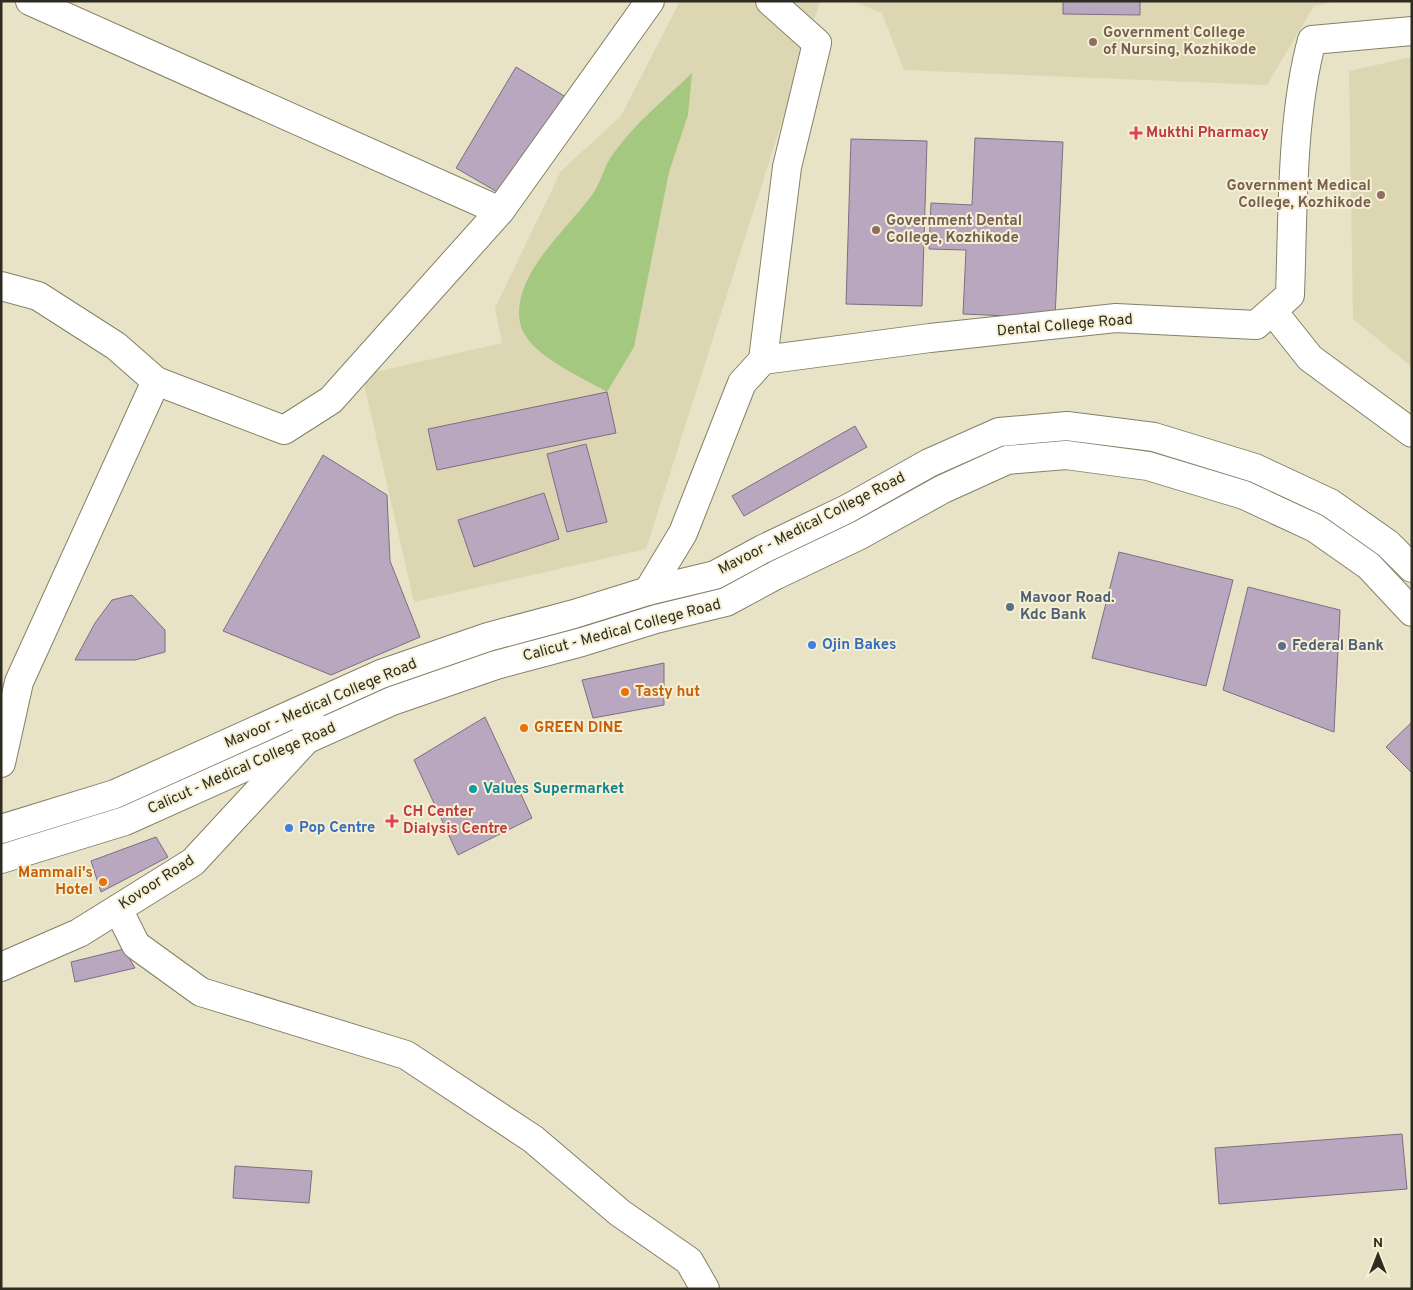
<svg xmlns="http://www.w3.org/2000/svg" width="1413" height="1290" viewBox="0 0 1413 1290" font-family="Overpass,sans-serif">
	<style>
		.built { fill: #ddd6b2 }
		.green { fill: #a5c880 }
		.building { fill: #b8a7be; stroke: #7d6d83 }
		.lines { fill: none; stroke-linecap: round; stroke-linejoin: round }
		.minor-casing { stroke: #858167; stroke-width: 30 }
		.major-casing { stroke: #858167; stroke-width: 30 }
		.minor { stroke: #fff; stroke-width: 28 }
		.major { stroke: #fff; stroke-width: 28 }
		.education-dot { fill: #8d6e63; stroke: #f5f0d3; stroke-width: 2 }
		.health-dot { fill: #e0444e; stroke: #f5f0d3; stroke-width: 2 }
		.service-dot { fill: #5c6f8a; stroke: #f5f0d3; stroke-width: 2 }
		.shop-dot { fill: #3f7fe0; stroke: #f5f0d3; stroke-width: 2 }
		.food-dot { fill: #e8710a; stroke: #f5f0d3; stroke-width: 2 }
		.culture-dot { fill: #0f9aa8; stroke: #f5f0d3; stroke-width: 2 }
		.labels { text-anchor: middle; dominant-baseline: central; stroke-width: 4; stroke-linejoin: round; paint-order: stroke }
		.education-label { font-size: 15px; font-weight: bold; fill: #785e54; stroke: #f5f0d3; text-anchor: start }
		.health-label { font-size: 15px; font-weight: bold; fill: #be3a42; stroke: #f5f0d3; text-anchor: start }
		.street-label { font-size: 15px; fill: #2e2c21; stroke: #f5f0d3 }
		.service-label { font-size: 15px; font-weight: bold; fill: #4e5e75; stroke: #f5f0d3; text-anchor: start }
		.shop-label { font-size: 15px; font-weight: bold; fill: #366cbe; stroke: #f5f0d3; text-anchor: start }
		.food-label { font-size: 15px; font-weight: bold; fill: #c56008; stroke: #f5f0d3; text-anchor: start }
		.culture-label { font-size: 15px; font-weight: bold; fill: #0d838f; stroke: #f5f0d3; text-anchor: start }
	</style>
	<rect width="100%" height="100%" fill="#e8e3c6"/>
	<g class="built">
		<polygon points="680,1 820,2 646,549 414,602 362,375 502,343 495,308 561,171 621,116"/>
		<polygon points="851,1 1337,1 1314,6 1267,85 904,70 882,13"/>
		<polygon points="1412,57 1412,367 1353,319 1349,71"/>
	</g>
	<path class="green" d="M 692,73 L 688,115 L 669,172 L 634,347 L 607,392 C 582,377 526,354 520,323 C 511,275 567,230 592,195 C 601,183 604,166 613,154 C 635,123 665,99 692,73 Z"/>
	<g class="building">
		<polygon points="1063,1 1140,1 1140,15 1063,14"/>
		<polygon points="516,67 571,100 511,200 456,168"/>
		<polygon points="975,138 1063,142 1055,318 963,314 966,250 929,249 931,203 972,205"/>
		<polygon points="851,139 927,141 922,306 846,304"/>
		<polygon points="607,392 616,433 437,470 428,429"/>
		<polygon points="855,426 867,447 744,516 732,496"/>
		<polygon points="586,444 607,522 567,532 547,454"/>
		<polygon points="323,455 387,495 390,561 420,637 331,675 223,631"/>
		<polygon points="544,493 559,539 474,567 458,520"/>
		<polygon points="1119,552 1233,580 1206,686 1092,658"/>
		<polygon points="1248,587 1340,610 1334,732 1223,690"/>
		<polygon points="132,595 165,630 165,652 135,660 75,660 95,623 112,600"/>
		<polygon points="664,663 664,705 593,718 582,680"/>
		<polygon points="485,717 532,818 458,855 414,760"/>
		<polygon points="1412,722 1412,773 1386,747"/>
		<polygon points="156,837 168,857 101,892 91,861"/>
		<polygon points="124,949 135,968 75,982 71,962"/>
		<polygon points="1402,1134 1407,1189 1219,1204 1215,1148"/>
		<polygon points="235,1166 312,1171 309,1203 233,1198"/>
	</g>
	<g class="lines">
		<defs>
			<g id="minor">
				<polyline points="30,1 500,211"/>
				<polyline points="1,286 38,296 116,346 156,381 19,682 1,763"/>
				<polyline points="1270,313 1279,319 1310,358 1412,433"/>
				<polyline points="763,360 787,167 817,43 770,1"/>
				<polyline points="156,381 284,430 331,400 500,211 650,1"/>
				<path d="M 648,591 L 683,533 L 742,383 L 763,360 L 930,338 L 1116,318 L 1256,325 L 1290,295 C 1293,214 1291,117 1312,40 L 1412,31"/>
				<polyline points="118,909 136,945 201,992 406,1055 533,1139 620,1213 689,1261 705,1289"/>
				<polyline points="1,967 79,933 193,862 305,741 311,706"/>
			</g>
			<g id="major">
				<polyline points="1,829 115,794 381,674 488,637 574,614 648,591 715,575 763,549 847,509 929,463 999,432 1067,426 1154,437 1255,468 1330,503 1388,544 1412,568"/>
				<polyline points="1,859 125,821 392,701 496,665 582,642 656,619 726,602 776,575 860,535 943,489 1007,460 1066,455 1148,466 1244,495 1315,528 1369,566 1412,612"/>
			</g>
		</defs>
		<use href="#minor" class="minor-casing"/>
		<use href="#major" class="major-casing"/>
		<use href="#minor" class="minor"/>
		<use href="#major" class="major"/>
	</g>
	<g class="education-dot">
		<circle cx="1093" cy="42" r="5"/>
		<circle cx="1381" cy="195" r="5"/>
		<circle cx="876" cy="230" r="5"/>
	</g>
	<g class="health-dot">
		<path d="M1133.5 125.5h5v5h5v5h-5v5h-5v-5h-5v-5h5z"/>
		<path d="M389.5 813.5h5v5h5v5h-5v5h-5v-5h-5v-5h5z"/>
	</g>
	<g class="service-dot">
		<circle cx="1010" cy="607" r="5"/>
		<circle cx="1282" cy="646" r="5"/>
	</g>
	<g class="shop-dot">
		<circle cx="812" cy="645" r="5"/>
		<circle cx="289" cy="828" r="5"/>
	</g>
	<g class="food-dot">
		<circle cx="625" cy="692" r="5"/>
		<circle cx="524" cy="728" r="5"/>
		<circle cx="103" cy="882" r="5"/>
	</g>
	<circle class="culture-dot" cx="473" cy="789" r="5"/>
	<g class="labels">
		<g class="education-label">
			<text x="1103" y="33">Government College<tspan x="1103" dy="17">of Nursing, Kozhikode</tspan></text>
			<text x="1371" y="186" text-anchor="end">Government Medical<tspan x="1371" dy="17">College, Kozhikode</tspan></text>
			<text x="886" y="221">Government Dental<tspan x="886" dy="17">College, Kozhikode</tspan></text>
		</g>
		<g class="health-label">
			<text x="1146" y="133">Mukthi Pharmacy</text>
			<text x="403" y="812">CH Center<tspan x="403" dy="17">Dialysis Centre</tspan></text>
		</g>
		<g class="street-label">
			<text transform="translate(1065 326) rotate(-5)">Dental College Road</text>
			<text transform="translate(812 524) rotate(-27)">Mavoor - Medical College Road</text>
			<text transform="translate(622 631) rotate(-15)">Calicut - Medical College Road</text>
			<text transform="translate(321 704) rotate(-23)">Mavoor - Medical College Road</text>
			<text transform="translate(242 769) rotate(-24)">Calicut - Medical College Road</text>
			<text transform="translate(157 883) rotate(-33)">Kovoor Road</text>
		</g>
		<g class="service-label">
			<text x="1020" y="598">Mavoor Road.<tspan x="1020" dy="17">Kdc Bank</tspan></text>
			<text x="1292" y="646">Federal Bank</text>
		</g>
		<g class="shop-label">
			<text x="822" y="645">Ojin Bakes</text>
			<text x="299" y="828">Pop Centre</text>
		</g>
		<g class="food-label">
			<text x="635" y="692">Tasty hut</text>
			<text x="534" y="728">GREEN DINE</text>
			<text x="93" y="873" text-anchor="end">Mammali's<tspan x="93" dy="17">Hotel</tspan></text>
		</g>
		<g class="culture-label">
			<text x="483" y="789">Values Supermarket</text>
		</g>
	</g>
	<rect width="1413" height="1290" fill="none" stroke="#2e2c21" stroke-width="5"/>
	<g transform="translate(1378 1255)" stroke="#f5f0d3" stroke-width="4" paint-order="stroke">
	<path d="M0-4L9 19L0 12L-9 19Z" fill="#2e2c21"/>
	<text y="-8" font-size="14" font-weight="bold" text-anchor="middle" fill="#2e2c21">N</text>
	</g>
</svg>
